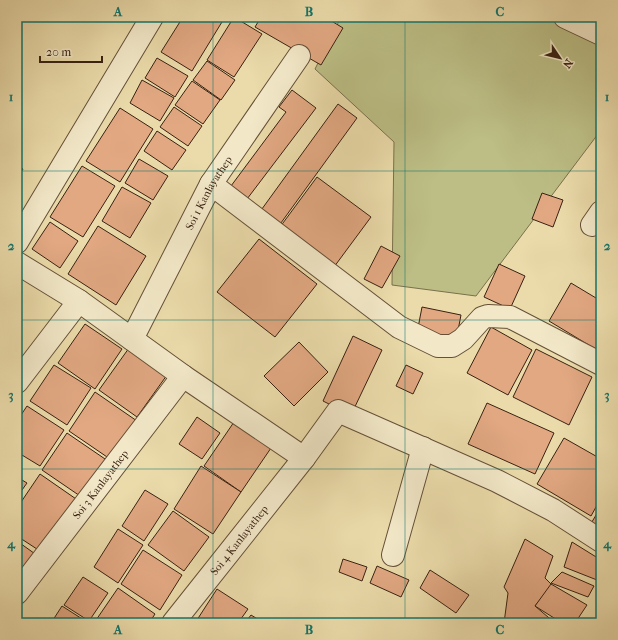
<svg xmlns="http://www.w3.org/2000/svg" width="618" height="640" viewBox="0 0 618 640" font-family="'IM FELL French Canon',serif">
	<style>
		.green { fill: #bcbe85; stroke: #7a704c }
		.building { fill: #e1a882; stroke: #392112 }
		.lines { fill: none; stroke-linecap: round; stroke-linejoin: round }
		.minor-casing { stroke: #665038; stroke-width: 24 }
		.minor { stroke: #f2e8c8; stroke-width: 22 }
		.grid { fill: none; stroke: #0f766e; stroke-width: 1; stroke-opacity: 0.55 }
		.labels { text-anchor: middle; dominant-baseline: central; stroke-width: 3; stroke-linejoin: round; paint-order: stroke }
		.street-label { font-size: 11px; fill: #392112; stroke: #f2e8c8 }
		.neatline { fill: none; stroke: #0f766e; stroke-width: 1.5 }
		.grid-label { font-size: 13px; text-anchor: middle; font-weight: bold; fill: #0f766e }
	</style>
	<rect width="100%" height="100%" fill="#ebdbaa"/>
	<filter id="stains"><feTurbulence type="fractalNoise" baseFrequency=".005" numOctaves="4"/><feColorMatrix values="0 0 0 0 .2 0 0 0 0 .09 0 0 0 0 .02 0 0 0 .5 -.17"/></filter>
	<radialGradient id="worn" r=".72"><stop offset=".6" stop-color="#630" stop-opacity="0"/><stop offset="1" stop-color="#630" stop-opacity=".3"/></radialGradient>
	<polygon class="green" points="341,17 601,17 601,130 476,296 392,285 394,142 315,69"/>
	<g class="building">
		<polygon points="183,17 225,17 192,71 161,52"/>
		<polygon points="234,17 262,34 234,77 207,60"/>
		<polygon points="261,17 325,17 343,28 321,65 255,27"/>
		<polygon points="157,58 188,76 175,97 145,78"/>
		<polygon points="207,61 235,80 221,100 193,80"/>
		<polygon points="142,80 174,98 160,121 130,103"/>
		<polygon points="192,81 220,100 203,124 175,105"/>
		<polygon points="292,90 316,108 244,203 228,190 286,112 279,107"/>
		<polygon points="338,104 357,118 278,227 259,213"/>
		<polygon points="174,107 202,126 188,146 160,127"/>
		<polygon points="120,108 153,129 120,182 86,161"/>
		<polygon points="157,131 186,150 172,170 144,151"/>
		<polygon points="139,159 168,176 153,200 125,183"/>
		<polygon points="17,165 23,169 17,179"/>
		<polygon points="82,166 115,186 83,237 50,217"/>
		<polygon points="317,177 371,217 334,267 280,227"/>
		<polygon points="122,187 151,203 130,238 102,221"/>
		<polygon points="542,193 563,200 553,227 532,219"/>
		<polygon points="50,222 78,241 60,268 32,249"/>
		<polygon points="98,226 146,256 116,305 68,274"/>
		<polygon points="259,239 317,284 275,337 217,292"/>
		<polygon points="381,246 400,256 382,288 364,279"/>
		<polygon points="499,264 525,276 510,309 484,297"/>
		<polygon points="571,283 601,301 601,343 597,350 549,321"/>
		<polygon points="422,307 461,315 456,341 417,333"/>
		<polygon points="85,324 122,349 95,389 58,363"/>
		<polygon points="491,327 532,350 508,395 467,373"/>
		<polygon points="353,336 382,350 351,415 323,401"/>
		<polygon points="299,342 328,372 294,406 264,376"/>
		<polygon points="129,348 167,375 137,417 99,390"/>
		<polygon points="536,349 592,377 569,425 513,397"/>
		<polygon points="54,365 91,388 67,425 30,401"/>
		<polygon points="406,365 423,373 413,394 396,386"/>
		<polygon points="95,392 137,421 110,459 69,431"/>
		<polygon points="487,403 554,433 535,474 468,444"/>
		<polygon points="27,406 64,430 40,466 17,452 17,421"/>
		<polygon points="197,417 220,433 202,459 179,444"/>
		<polygon points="234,422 271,448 241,492 204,466"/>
		<polygon points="67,433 108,461 83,498 42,470"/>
		<polygon points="564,438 601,459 601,498 591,516 537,484"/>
		<polygon points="201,466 241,492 213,534 174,509"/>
		<polygon points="40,474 79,501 43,553 17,536 17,508"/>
		<polygon points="17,477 27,483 17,497"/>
		<polygon points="145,490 168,504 144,541 122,526"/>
		<polygon points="601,507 601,531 590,525"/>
		<polygon points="173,511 209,537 184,571 148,545"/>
		<polygon points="118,529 143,545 118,583 94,567"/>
		<polygon points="525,539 553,556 545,578 552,585 535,606 555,623 504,623 508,593 504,587"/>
		<polygon points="17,541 38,556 17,587"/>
		<polygon points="572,542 601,560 601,571 597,580 564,567"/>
		<polygon points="143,550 182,575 160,610 121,584"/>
		<polygon points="343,559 367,567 362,581 339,572"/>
		<polygon points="377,566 409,580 401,597 370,583"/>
		<polygon points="430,570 469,595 456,613 420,588"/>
		<polygon points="562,572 594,586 588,597 551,583"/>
		<polygon points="83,577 108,593 89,621 64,605"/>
		<polygon points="551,584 587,605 575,623 562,623 535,606"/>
		<polygon points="118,588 155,614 149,623 94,623"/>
		<polygon points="217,589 248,609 238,623 195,623"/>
		<polygon points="62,606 87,622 86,623 51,623"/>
		<polygon points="251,615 264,623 245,623"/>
	</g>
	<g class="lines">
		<defs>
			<g id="minor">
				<polyline points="565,17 601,34"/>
				<polyline points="211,184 399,327 438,346 452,346 463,339 482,318 488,316 510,317 601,364"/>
				<polyline points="592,225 601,212"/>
				<polyline points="17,242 152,17"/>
				<polyline points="17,263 79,301 183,376 304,458"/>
				<path id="s1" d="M 132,339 L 211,184 L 299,56"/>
				<polyline points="17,382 79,301"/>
				<polyline points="393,555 423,448"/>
				<path id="s2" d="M 17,593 L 183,376"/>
				<path id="s3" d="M 173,623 L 304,458 L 338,411 L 497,481 L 553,510 L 601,541"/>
			</g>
		</defs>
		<use href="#minor" class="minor-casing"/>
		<use href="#minor" class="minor"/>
	</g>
	<path class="grid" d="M 213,17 L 213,623M 405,17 L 405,623M 17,171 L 601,171M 17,320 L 601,320M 17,469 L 601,469"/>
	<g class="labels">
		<g class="street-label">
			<text stroke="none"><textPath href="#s1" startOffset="165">Soi 1 Kanlayathep</textPath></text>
			<text stroke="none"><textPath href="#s2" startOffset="137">Soi 3 Kanlayathep</textPath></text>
			<text stroke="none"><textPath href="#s3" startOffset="106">Soi 4 Kanlayathep</textPath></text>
		</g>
	</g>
	<rect width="618" height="640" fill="none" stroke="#ebdbaa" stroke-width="44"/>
	<g transform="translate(560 58) rotate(125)" stroke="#f2e8c8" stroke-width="3" paint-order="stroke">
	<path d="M0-3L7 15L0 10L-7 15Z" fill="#392112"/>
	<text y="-6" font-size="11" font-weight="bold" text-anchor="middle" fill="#392112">N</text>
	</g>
	<path d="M40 56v6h62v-6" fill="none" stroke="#392112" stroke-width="2"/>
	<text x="46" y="56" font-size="12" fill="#392112" stroke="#f2e8c8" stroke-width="3" paint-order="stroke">20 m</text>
	<rect x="22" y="22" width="574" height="596" class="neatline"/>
	<g class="grid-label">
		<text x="118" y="16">A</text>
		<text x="309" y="16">B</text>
		<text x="500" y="16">C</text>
		<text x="11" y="101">1</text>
		<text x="607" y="101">1</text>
		<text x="11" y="250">2</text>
		<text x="607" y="250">2</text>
		<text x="11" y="399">3</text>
		<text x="607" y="399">3</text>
		<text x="11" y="548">4</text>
		<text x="607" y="548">4</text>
		<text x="118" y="634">A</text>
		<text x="309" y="634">B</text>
		<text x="500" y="634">C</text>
	</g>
	<rect width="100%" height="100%" filter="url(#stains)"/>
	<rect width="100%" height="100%" fill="url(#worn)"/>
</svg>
